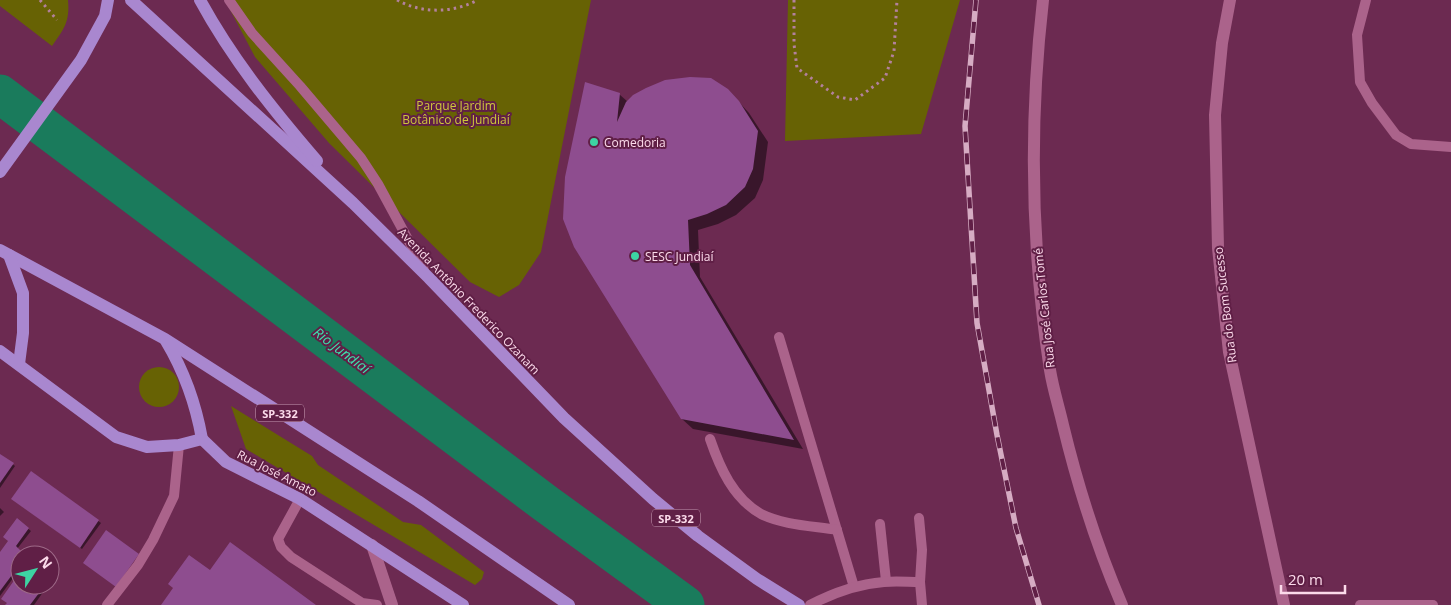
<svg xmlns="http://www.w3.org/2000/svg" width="1451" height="605" viewBox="0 0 1451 605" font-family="'Open Sans',sans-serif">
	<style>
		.green { fill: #676204 }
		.shadow { fill: #0007 }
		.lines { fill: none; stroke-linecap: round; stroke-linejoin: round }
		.river { stroke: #1a7b5c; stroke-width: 39 }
		.building { fill: #8e4d8f }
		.path { stroke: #b3819d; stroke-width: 3; stroke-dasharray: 2.5 4; stroke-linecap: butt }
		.service { stroke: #ab638b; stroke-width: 10 }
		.minor { stroke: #ab638b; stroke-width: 12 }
		.secondary { stroke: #ab638b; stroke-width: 12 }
		.primary { stroke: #a987cf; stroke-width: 12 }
		.rail-casing { stroke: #d6acc3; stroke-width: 5.5 }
		.rail { stroke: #601f46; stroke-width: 4; stroke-dasharray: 11; stroke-linecap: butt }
		.poi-dot { fill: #3dd4a3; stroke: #601f46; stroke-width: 2 }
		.labels { text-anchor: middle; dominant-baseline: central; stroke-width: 4; stroke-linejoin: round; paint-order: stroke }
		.shield { fill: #601f46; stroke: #cda3ba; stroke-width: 1 }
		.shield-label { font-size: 11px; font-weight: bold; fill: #fcdbeb }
		.park-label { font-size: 12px; fill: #cec73c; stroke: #601f46 }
		.poi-label { font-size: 12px; fill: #fcdbeb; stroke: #601f46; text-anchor: start }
		.street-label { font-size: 12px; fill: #fcdbeb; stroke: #601f46 }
		.water-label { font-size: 14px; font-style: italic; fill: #3de3ae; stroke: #601f46 }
	</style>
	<rect width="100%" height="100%" fill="#6c2a51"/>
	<g class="green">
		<path d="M 0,0 L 68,0 C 70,22 64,29 52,46 L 0,6 Z"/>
		<polygon points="225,0 591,0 541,252 519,285 499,297 470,282 329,143 255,57"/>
		<polygon points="788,0 960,0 921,134 785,141"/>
		<circle cx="159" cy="387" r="20"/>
		<polygon points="231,406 312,456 318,465 403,522 421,525 484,572 482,579 475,585 246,449"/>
	</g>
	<g class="shadow">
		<polygon points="619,94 628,102 738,101 749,113 768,142 763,180 755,198 736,215 718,224 698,230 700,277 803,449 693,429 682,419 575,247"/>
		<polygon points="0,455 15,466 0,488"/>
		<polygon points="31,472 101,523 82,549 15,501"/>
		<polygon points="0,508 4,512 0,516"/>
		<polygon points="17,520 31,531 17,549 23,554 20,555 20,558 14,566 19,570 0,596 0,554 10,541"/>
		<polygon points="20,574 20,585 48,585 34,605 7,605"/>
	</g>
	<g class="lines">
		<polyline class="river" points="0,94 545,503 685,605"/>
	</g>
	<g class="building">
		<polygon points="690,77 711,78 728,89 739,101 758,131 753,169 745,187 726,205 707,214 688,220 690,265 794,440 681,419 574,247 563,219 565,177 585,82 620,93 617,122 626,102 633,95 646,88 665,80"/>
		<polygon points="0,454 14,463 0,483"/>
		<polygon points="31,471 99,520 80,548 11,499"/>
		<polygon points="17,518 29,528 16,546 21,551 12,563 18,567 0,591 0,552 8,541 3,537"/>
		<polygon points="106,530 139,554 116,587 83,563"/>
		<polygon points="230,542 316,605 161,605 173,588 168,584 189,555 210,570"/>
		<polygon points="20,572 20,585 45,585 30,605 5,605 7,603 1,599"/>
	</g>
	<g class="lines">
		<g class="path">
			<polyline points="40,0 57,20"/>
			<path d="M 397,0 C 422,14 453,13 478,0"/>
			<polyline points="794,0 794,44 797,68 838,97 855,100 885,78 894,51 897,0"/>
		</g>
		<g class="service">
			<polyline points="229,0 252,33 300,86 361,158 378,184 424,269"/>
			<polyline points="1366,0 1357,35 1360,82 1372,103 1396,135 1411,144 1451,147"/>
			<polyline points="779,337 854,587"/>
			<path d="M 710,439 C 720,468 733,498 761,514 C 783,525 813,526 837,530"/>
			<polyline points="300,499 278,539 281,547 291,557 362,603 377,605"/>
			<polyline points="919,518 922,550 920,582 922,605"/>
			<polyline points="880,524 886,581"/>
			<polyline points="107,605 138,565 153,540 174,496 179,445"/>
			<path d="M 810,605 C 833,593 858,584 884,582 C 896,581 908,582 920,582"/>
			<polyline points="1360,605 1433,605"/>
		</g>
		<g class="minor">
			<path d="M 1043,0 C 1029,123 1031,248 1050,370 C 1053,389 1059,407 1063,425 C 1078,487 1097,547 1122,605"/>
			<polyline points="1230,0 1222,43 1215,115 1218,248 1229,352 1284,605"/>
		</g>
		<polyline class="secondary" points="372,545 392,605"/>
		<g class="primary">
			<polyline points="131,0 353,203 429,278 564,418 653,499 698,536 757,579 799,605"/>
			<path d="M 200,0 C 232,59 274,111 317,161"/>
			<polyline points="0,172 81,60 105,16 108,0"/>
			<polyline points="0,250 165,339 418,501 569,605"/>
			<polyline points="9,255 23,293 23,333 19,364"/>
			<path d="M 166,341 C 184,371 196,405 202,439"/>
			<polyline points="0,351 116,437 147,447 179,445 202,439"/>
			<polyline points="202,439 226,462 300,499 463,605"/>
		</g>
		<defs>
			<polyline id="rail" points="976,0 965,126 977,323 997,435 1016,528 1039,605"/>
		</defs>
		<use href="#rail" class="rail-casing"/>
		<use href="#rail" class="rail"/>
	</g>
	<g class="poi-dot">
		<circle cx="594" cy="142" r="5"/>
		<circle cx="635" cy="256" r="5"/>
	</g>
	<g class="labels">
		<g class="shield">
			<rect x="256" y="404.5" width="48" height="17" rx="4"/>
			<rect x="652" y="509.5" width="48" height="17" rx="4"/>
		</g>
		<g class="shield-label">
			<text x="280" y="413">SP-332</text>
			<text x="676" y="518">SP-332</text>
		</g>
		<g class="park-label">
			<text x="456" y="105">Parque Jardim<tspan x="456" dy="14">Botânico de Jundiaí</tspan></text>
		</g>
		<g class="poi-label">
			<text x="604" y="142">Comedoria</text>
			<text x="645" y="256">SESC Jundiaí</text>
		</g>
		<g class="street-label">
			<text transform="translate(469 301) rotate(46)">Avenida Antônio Frederico Ozanam</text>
			<text transform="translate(1225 305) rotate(-97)">Rua do Bom Sucesso</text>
			<text transform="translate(1044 308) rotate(-96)">Rua José Carlos Tomé</text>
			<text transform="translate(277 473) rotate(27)">Rua José Amato</text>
		</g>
		<g class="water-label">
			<text transform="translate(342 350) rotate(37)">Rio Jundiaí</text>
		</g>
	</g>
	<g transform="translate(35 570) rotate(54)"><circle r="24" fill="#601f46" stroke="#9e6a88"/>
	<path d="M0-4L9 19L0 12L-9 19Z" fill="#3dd4a3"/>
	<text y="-8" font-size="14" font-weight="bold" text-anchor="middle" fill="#fcdbeb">N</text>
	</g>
	<path d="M1281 585v8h64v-8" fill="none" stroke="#fcdbeb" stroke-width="2.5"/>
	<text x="1288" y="585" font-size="15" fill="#fcdbeb" stroke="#601f46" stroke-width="4" paint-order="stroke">20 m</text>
</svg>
